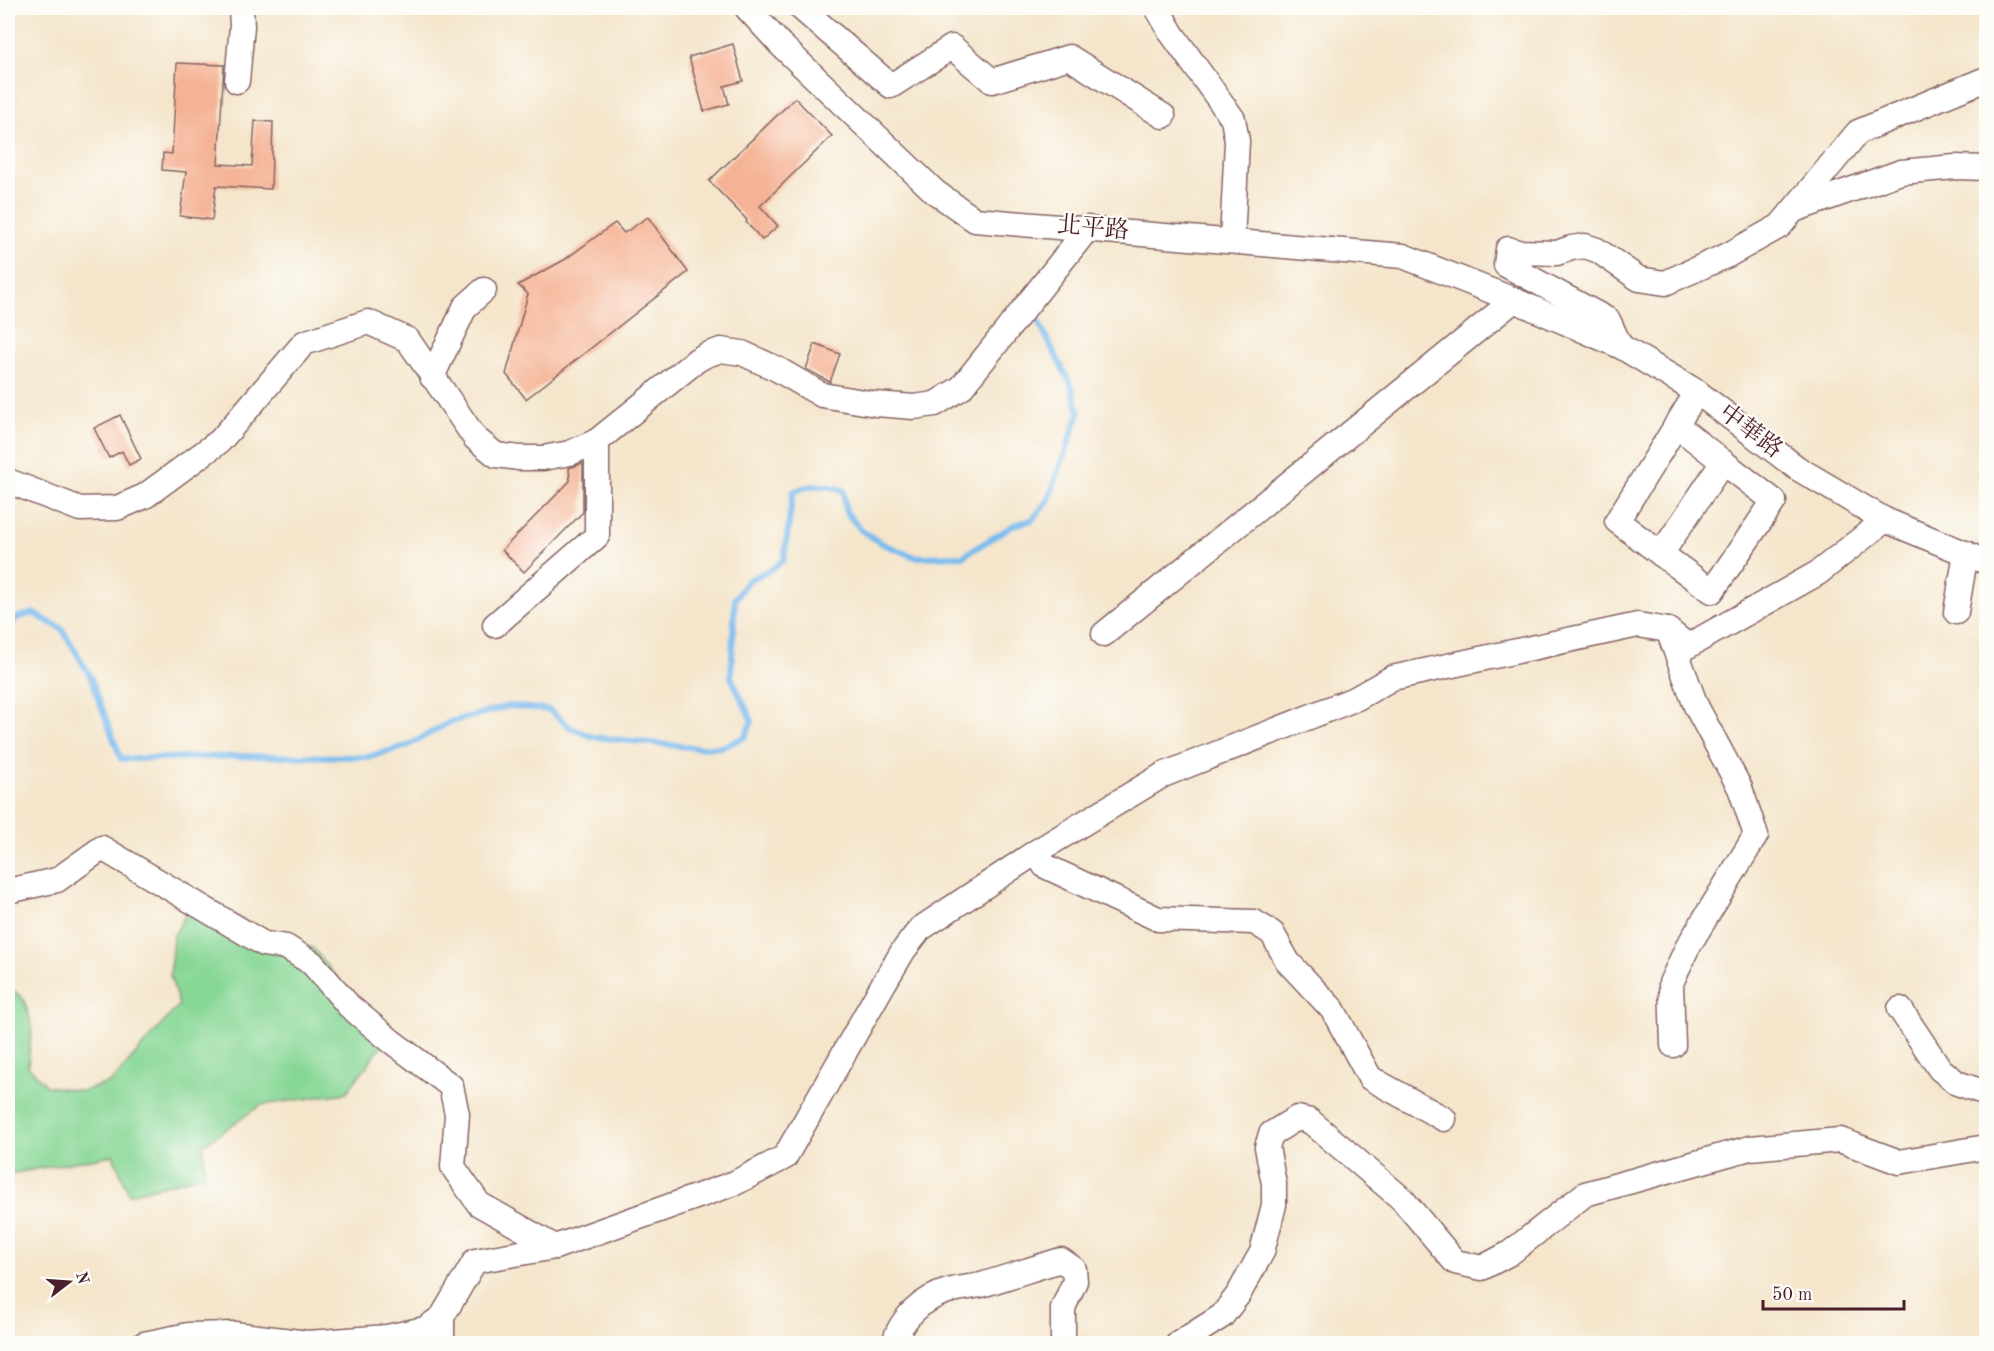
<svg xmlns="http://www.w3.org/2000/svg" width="1994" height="1351" viewBox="0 0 1994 1351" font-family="'Old Standard TT','Noto Serif TC',serif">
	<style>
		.green { fill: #87d796; stroke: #687b60; stroke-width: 1.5 }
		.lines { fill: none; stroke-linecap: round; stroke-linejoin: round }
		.stream { stroke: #7abbee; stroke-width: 6 }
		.building { fill: #f5b294 }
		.minor-casing { stroke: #866463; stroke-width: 27 }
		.minor { stroke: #fff; stroke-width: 24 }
		.labels { text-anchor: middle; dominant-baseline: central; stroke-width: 4.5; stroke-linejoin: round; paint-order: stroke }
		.street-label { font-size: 24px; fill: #4a1f2b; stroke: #fdfcf7 }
	</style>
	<rect width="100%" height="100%" fill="#fdfcf7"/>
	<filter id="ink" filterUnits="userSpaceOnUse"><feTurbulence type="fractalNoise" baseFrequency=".0167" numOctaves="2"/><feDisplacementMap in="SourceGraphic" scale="12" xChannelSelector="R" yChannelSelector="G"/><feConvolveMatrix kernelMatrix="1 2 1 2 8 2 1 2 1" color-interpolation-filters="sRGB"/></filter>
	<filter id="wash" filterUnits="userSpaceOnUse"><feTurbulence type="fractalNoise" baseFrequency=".008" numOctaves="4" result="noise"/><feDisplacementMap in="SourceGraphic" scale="24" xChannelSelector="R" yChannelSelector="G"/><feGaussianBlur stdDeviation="1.35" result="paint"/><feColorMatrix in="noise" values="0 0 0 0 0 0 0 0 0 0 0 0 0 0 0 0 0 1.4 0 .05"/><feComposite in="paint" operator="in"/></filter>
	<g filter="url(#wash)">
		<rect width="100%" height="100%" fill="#f4e5cb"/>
		<polygon class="green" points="198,892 268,937 313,948 344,987 390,1035 346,1093 261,1105 203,1145 205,1175 129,1194 113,1155 8,1174 8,985 24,1000 32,1026 28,1066 47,1086 83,1091 111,1082 179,1005 170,975 173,937"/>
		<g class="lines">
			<path class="stream" d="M 8,630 L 16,618 L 33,613 L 62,629 L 75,650 L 90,676 L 121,759 L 248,756 L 368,757 L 407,746 L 450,722 L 509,706 L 549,710 L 571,728 L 593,737 L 699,748 L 722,747 L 745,737 L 752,721 L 731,677 L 735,599 L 747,581 L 774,568 L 784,559 L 793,492 C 812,483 823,485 843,490 L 846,512 L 862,531 L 883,544 L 915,557 L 963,556 L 1014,525 L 1032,520 L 1048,501 L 1079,413 L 1071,385 L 1038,321"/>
		</g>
		<g id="blocks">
			<g class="building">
				<polygon points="733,44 743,81 724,86 729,104 704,111 689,57"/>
				<polygon points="177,63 224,65 218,164 252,166 255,121 273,122 271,189 216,186 212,220 180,216 186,172 162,170 163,153 172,154"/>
				<polygon points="795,98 832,136 760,206 778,226 762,240 746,222 747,220 709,181"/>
				<polygon points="648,217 688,272 526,399 506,374 528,294 518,285 564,260 615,223 624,233"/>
				<polygon points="815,344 840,354 830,382 806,369"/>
				<polygon points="120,415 141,459 129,465 122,451 109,458 94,428"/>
				<polygon points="583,463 583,512 524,572 502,550 570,481 569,468"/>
			</g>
		</g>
	</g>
	<g filter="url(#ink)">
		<use href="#blocks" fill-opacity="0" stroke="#866463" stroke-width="1.5"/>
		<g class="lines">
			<defs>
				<g id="minor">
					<polyline points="747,8 781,45 935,192 975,220 1403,256 1514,300 1620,346 1697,392 1797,468 1885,520 1986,562"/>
					<polyline points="801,8 891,86 952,47 992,81 1069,57 1163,116"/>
					<polyline points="1157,8 1172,34 1233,119 1237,141 1232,241"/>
					<polyline points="237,81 242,26 241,8"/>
					<polyline points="1794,210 1901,172 1955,167 1986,168"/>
					<polyline points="1620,346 1608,320 1506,265 1508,249 1517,252 1557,253 1571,248 1585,246 1597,250 1639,279 1665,283 1728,255 1780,226 1858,132 1986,79"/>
					<polyline points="432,377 465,307 484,290"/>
					<polyline points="1676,425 1723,462 1661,554 1617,521 1697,392"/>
					<polyline points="8,481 80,509 117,508 145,496 220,441 304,343 368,322 408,340 475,438 496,455 519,458 543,458 570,453 597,441 697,360 706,355 721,350 742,353 777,369 822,395 876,404 914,407 935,404 961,388 1088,228"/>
					<polyline points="1661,554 1712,591 1774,501 1723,462"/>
					<polyline points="1956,612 1966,553"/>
					<polyline points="495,625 597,536 597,441"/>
					<polyline points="1668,630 1696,706 1740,788 1756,835 1687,948 1671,983 1673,1045"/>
					<polyline points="1104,634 1514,300"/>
					<polyline points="1036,852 1045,866 1158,919 1254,922 1272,933 1288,962 1333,1010 1370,1078 1444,1119"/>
					<polyline points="8,891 57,880 102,848 264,944 286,947 312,963 349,1006 391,1041 451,1086 457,1114 453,1167 479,1204 555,1247"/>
					<polyline points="1900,1009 1940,1069 1957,1083 1986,1093"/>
					<polyline points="442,1317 442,1344"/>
					<polyline points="144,1344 188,1335 234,1334 308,1343 387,1337 425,1329 442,1317 475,1261 555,1247 735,1183 785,1157 884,983 903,951 920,929 1036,852 1163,775 1357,698 1392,678 1638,625 1668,630 1688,646 1818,573 1885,520"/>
					<path d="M 894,1344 C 900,1318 924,1298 948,1291 C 959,1288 970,1287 981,1285 C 1008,1277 1034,1268 1061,1260 L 1074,1269 L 1075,1281 L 1063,1308 L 1063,1344"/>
					<polyline points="1178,1344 1222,1316 1238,1295 1262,1252 1274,1205 1274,1184 1267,1147 1271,1134 1297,1118 1310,1121 1402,1199 1455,1262 1482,1268 1510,1253 1585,1194 1750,1148 1840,1140 1899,1162 1986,1147"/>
				</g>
			</defs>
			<use href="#minor" class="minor-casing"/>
			<use href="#minor" class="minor"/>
		</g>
	</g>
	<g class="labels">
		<g class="street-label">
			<text transform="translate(1093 229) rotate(5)">北平路</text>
			<text transform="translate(1750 432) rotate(37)">中華路</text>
		</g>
	</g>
	<rect width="1994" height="1351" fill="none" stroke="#fdfcf7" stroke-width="30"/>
	<g transform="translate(69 1282) rotate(73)" stroke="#fdfcf7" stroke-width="4.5" paint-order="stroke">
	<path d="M0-4.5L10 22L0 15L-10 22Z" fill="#4a1f2b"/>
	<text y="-9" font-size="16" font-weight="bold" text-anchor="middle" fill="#4a1f2b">N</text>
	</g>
	<path d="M1763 1300v9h141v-9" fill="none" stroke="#4a1f2b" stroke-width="3"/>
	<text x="1772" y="1300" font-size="18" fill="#4a1f2b" stroke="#fdfcf7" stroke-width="4.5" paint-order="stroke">50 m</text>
</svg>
